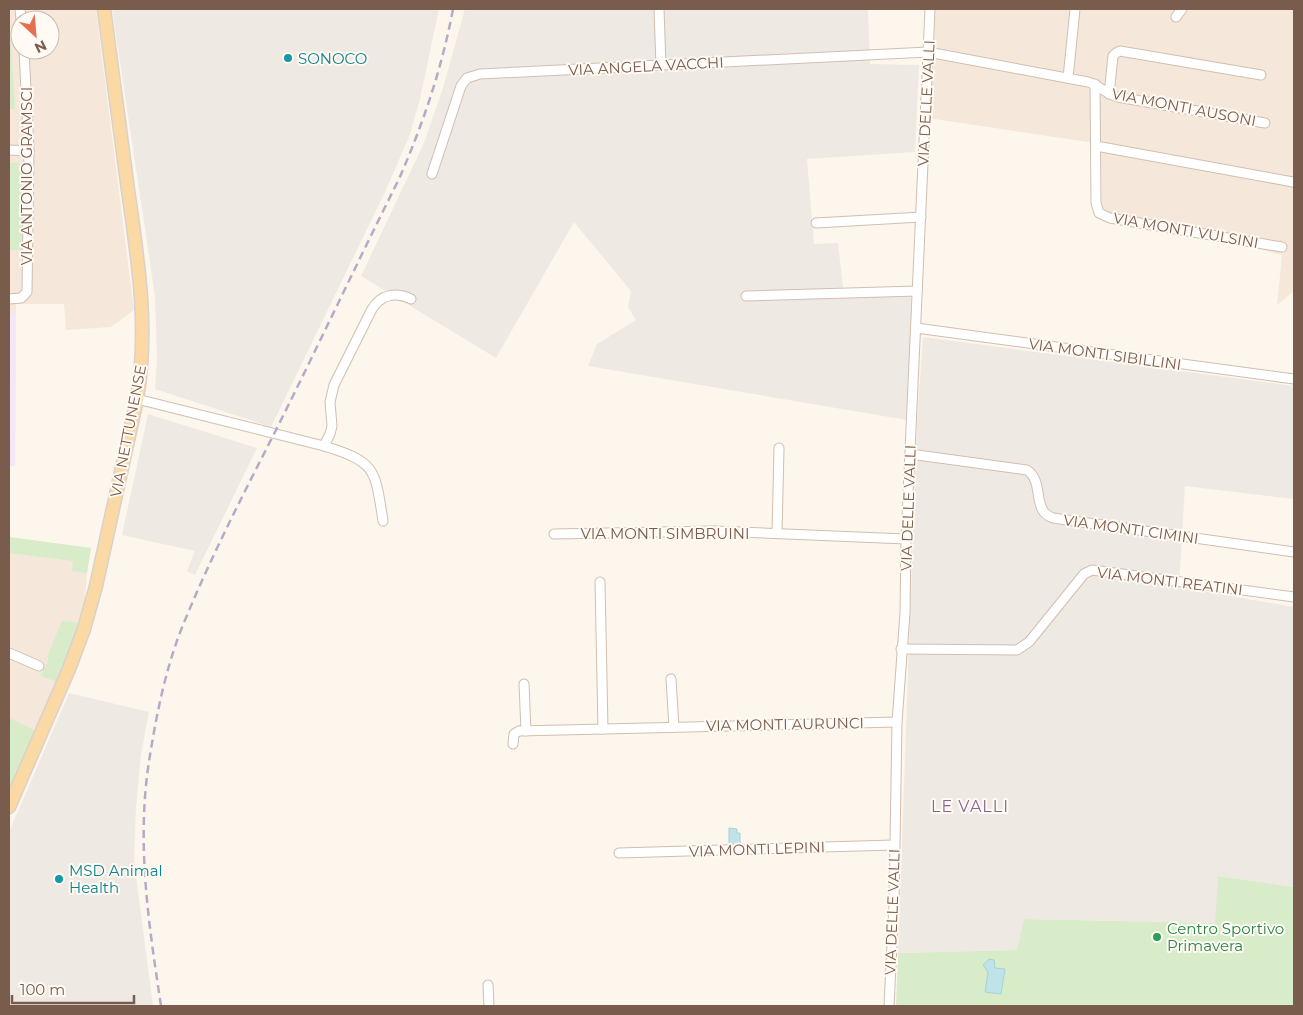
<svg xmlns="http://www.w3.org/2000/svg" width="1303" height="1015" viewBox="0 0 1303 1015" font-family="Montserrat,sans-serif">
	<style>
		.residential { fill: #f5e8da; fill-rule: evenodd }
		.industrial { fill: #efe9e4 }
		.education { fill: #f3e8fa }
		.green { fill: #d8ecc9 }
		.water { fill: #bfe3e8; stroke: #a5d3da }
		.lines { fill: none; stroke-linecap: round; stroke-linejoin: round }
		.street-casing { stroke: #d1beb0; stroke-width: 11 }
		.primary-casing { stroke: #dad1cd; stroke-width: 15 }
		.street { stroke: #fff; stroke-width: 9 }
		.primary { stroke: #fbd9a5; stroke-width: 12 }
		.rail { stroke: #b9a8c9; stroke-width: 2.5; stroke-dasharray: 8 5; stroke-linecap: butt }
		.culture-dot { fill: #0f9aa8; stroke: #fffaf3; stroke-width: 2 }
		.leisure-dot { fill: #2e9e5b; stroke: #fffaf3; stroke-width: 2 }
		.labels { text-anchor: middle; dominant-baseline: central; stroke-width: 4; stroke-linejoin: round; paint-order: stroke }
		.culture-label { font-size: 15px; fill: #0d838f; stroke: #fffaf3; text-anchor: start }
		.street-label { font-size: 15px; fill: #7a5c4d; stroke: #fffaf3 }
		.leisure-label { font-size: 15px; fill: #27864d; stroke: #fffaf3; text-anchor: start }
		.neighbourhood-label { font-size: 16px; letter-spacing: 1px; fill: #846695; stroke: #fffaf3 }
	</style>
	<rect width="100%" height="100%" fill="#fdf6ec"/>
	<g class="residential">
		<path d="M 9,9 L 96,9 L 134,310 L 111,327 L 66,330 L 64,304 L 16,304 L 15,466 L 9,466 ZM 20,20 L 50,20 L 50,50 L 20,50 Z"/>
		<polygon points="935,9 1294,9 1294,291 1277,305 1282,255 1102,212 1101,144 928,118 934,50"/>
		<polygon points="9,537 91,548 87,573 83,623 60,683 35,730 9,793"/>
	</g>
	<g class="industrial">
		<polygon points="112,9 439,9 420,99 409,137 385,192 271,427 155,389 157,358 155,296"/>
		<polygon points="465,9 868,9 870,64 919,65 915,152 807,159 814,244 838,243 843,288 912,288 907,420 588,366 597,344 636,320 628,307 631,291 574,222 496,358 361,276 424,143 443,88"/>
		<polygon points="923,337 1294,386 1294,499 1185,486 1179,587 1294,607 1294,887 1218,876 1216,923 1024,919 1018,950 898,953 917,421"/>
		<polygon points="148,414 257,448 195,575 187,571 195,551 122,535"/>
		<polygon points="69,693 149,712 141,754 136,808 134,860 153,1006 9,1006 9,832"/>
	</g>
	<polygon class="education" points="9,313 16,313 15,466 9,466"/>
	<g class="green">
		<polygon points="9,39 11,39 15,109 9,109"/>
		<polygon points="9,163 22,163 23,250 9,250"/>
		<polygon points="9,537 91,548 87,573 72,571 73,561 9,553"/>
		<polygon points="62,621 83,623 60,683 41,676 49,658 47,657"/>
		<polygon points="9,718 35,730 9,793"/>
		<polygon points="1218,876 1294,887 1294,1006 896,1006 898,953 1017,950 1024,919 1215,923"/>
	</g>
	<g class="water">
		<polygon points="729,828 737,829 737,833 740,833 740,844 729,844"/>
		<polygon points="989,959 994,960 995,968 1005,969 1001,994 985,992 988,972 983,965"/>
	</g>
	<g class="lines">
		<defs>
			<g id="street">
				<polyline points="20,9 21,20"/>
				<polyline points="659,9 661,66"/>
				<polyline points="1176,17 1182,9"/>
				<polyline points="1068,78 1075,9"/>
				<polyline points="1095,84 1096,203 1099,213 1110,218 1282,247"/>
				<polyline points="1109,94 1113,56 1116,53 1120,51 1261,75"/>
				<polyline points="1096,146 1293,182"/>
				<polyline points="9,150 29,151"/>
				<path d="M 432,174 L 461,86 L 467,78 L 480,74 L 928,52 L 1088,82 C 1099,85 1106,94 1118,97 L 1265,123"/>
				<polyline points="816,223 921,217"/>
				<polyline points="746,296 917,291"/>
				<polyline points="9,299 21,298 27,292 29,151 24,50"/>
				<polyline points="916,328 1294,379"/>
				<path d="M 137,399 L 324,446 C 377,462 375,470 383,521"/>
				<path d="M 324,446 L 330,434 L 332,426 L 330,402 L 334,385 L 372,309 C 381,294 396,292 411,299"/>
				<path d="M 910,454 L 1027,470 C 1045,482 1031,511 1053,518 L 1294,552"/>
				<polyline points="777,533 779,448"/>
				<polyline points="554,534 715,531 906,539"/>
				<polyline points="600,582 603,729"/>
				<polyline points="901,649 1017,650 1029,642 1084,574 1092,570 1294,597"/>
				<polyline points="9,653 39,666"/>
				<polyline points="671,679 674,727"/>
				<polyline points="524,684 526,731"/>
				<polyline points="513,744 514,734 519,731 897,722"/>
				<polyline points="619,853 894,845"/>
				<polyline points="488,985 489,1006"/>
				<polyline points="889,1006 894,904 897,722 905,613 906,539 930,9"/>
			</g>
			<path id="primary" d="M 9,807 L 69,669 L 84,629 L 96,586 L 137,399 C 149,328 138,260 128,190 C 120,130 112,69 104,9"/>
		</defs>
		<use href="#street" class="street-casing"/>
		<use href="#primary" class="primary-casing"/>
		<use href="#street" class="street"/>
		<use href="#primary" class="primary"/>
		<path class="rail" d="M 161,1006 C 149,926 137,849 148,768 C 155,722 164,674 181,630 C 209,560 244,493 278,426 C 319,344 358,261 399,179 C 423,124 442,68 453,9"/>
	</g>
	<g class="culture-dot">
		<circle cx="288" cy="58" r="5"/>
		<circle cx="59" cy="879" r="5"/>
	</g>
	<circle class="leisure-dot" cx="1157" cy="937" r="5"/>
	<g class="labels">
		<g class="culture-label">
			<text x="298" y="58">SONOCO</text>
			<text x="69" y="870">MSD Animal<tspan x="69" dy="17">Health</tspan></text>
		</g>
		<g class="street-label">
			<text transform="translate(646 66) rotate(-3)">VIA ANGELA VACCHI</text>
			<text transform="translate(926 103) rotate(-87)">VIA DELLE VALLI</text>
			<text transform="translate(1184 107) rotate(11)">VIA MONTI AUSONI</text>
			<text transform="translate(26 176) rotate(-90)">VIA ANTONIO GRAMSCI</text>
			<text transform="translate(1186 230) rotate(10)">VIA MONTI VULSINI</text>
			<text transform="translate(1105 354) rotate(8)">VIA MONTI SIBILLINI</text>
			<text transform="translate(128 431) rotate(-79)">VIA NETTUNENSE</text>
			<text transform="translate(908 508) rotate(-88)">VIA DELLE VALLI</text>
			<text transform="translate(1131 529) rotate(8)">VIA MONTI CIMINI</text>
			<text x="665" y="533">VIA MONTI SIMBRUINI</text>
			<text transform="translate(1170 581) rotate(7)">VIA MONTI REATINI</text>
			<text transform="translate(785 724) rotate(-1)">VIA MONTI AURUNCI</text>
			<text transform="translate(757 849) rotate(-2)">VIA MONTI LEPINI</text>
			<text transform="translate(892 912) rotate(-88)">VIA DELLE VALLI</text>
		</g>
		<g class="leisure-label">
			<text x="1167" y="928">Centro Sportivo<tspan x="1167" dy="17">Primavera</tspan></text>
		</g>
		<g class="neighbourhood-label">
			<text x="970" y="806">LE VALLI</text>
		</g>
	</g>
	<rect width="1303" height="1015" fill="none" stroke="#7a5c4d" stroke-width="20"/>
	<g transform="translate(35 35) rotate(154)"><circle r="24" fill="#fffaf3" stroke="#cabbb1"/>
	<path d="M0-4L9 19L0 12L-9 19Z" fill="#e76f51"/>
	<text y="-8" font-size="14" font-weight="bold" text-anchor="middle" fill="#7a5c4d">N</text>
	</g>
	<path d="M12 995v8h122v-8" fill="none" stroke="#7a5c4d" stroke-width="2.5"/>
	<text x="20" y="995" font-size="15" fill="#7a5c4d" stroke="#fffaf3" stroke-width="4" paint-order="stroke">100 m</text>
</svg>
